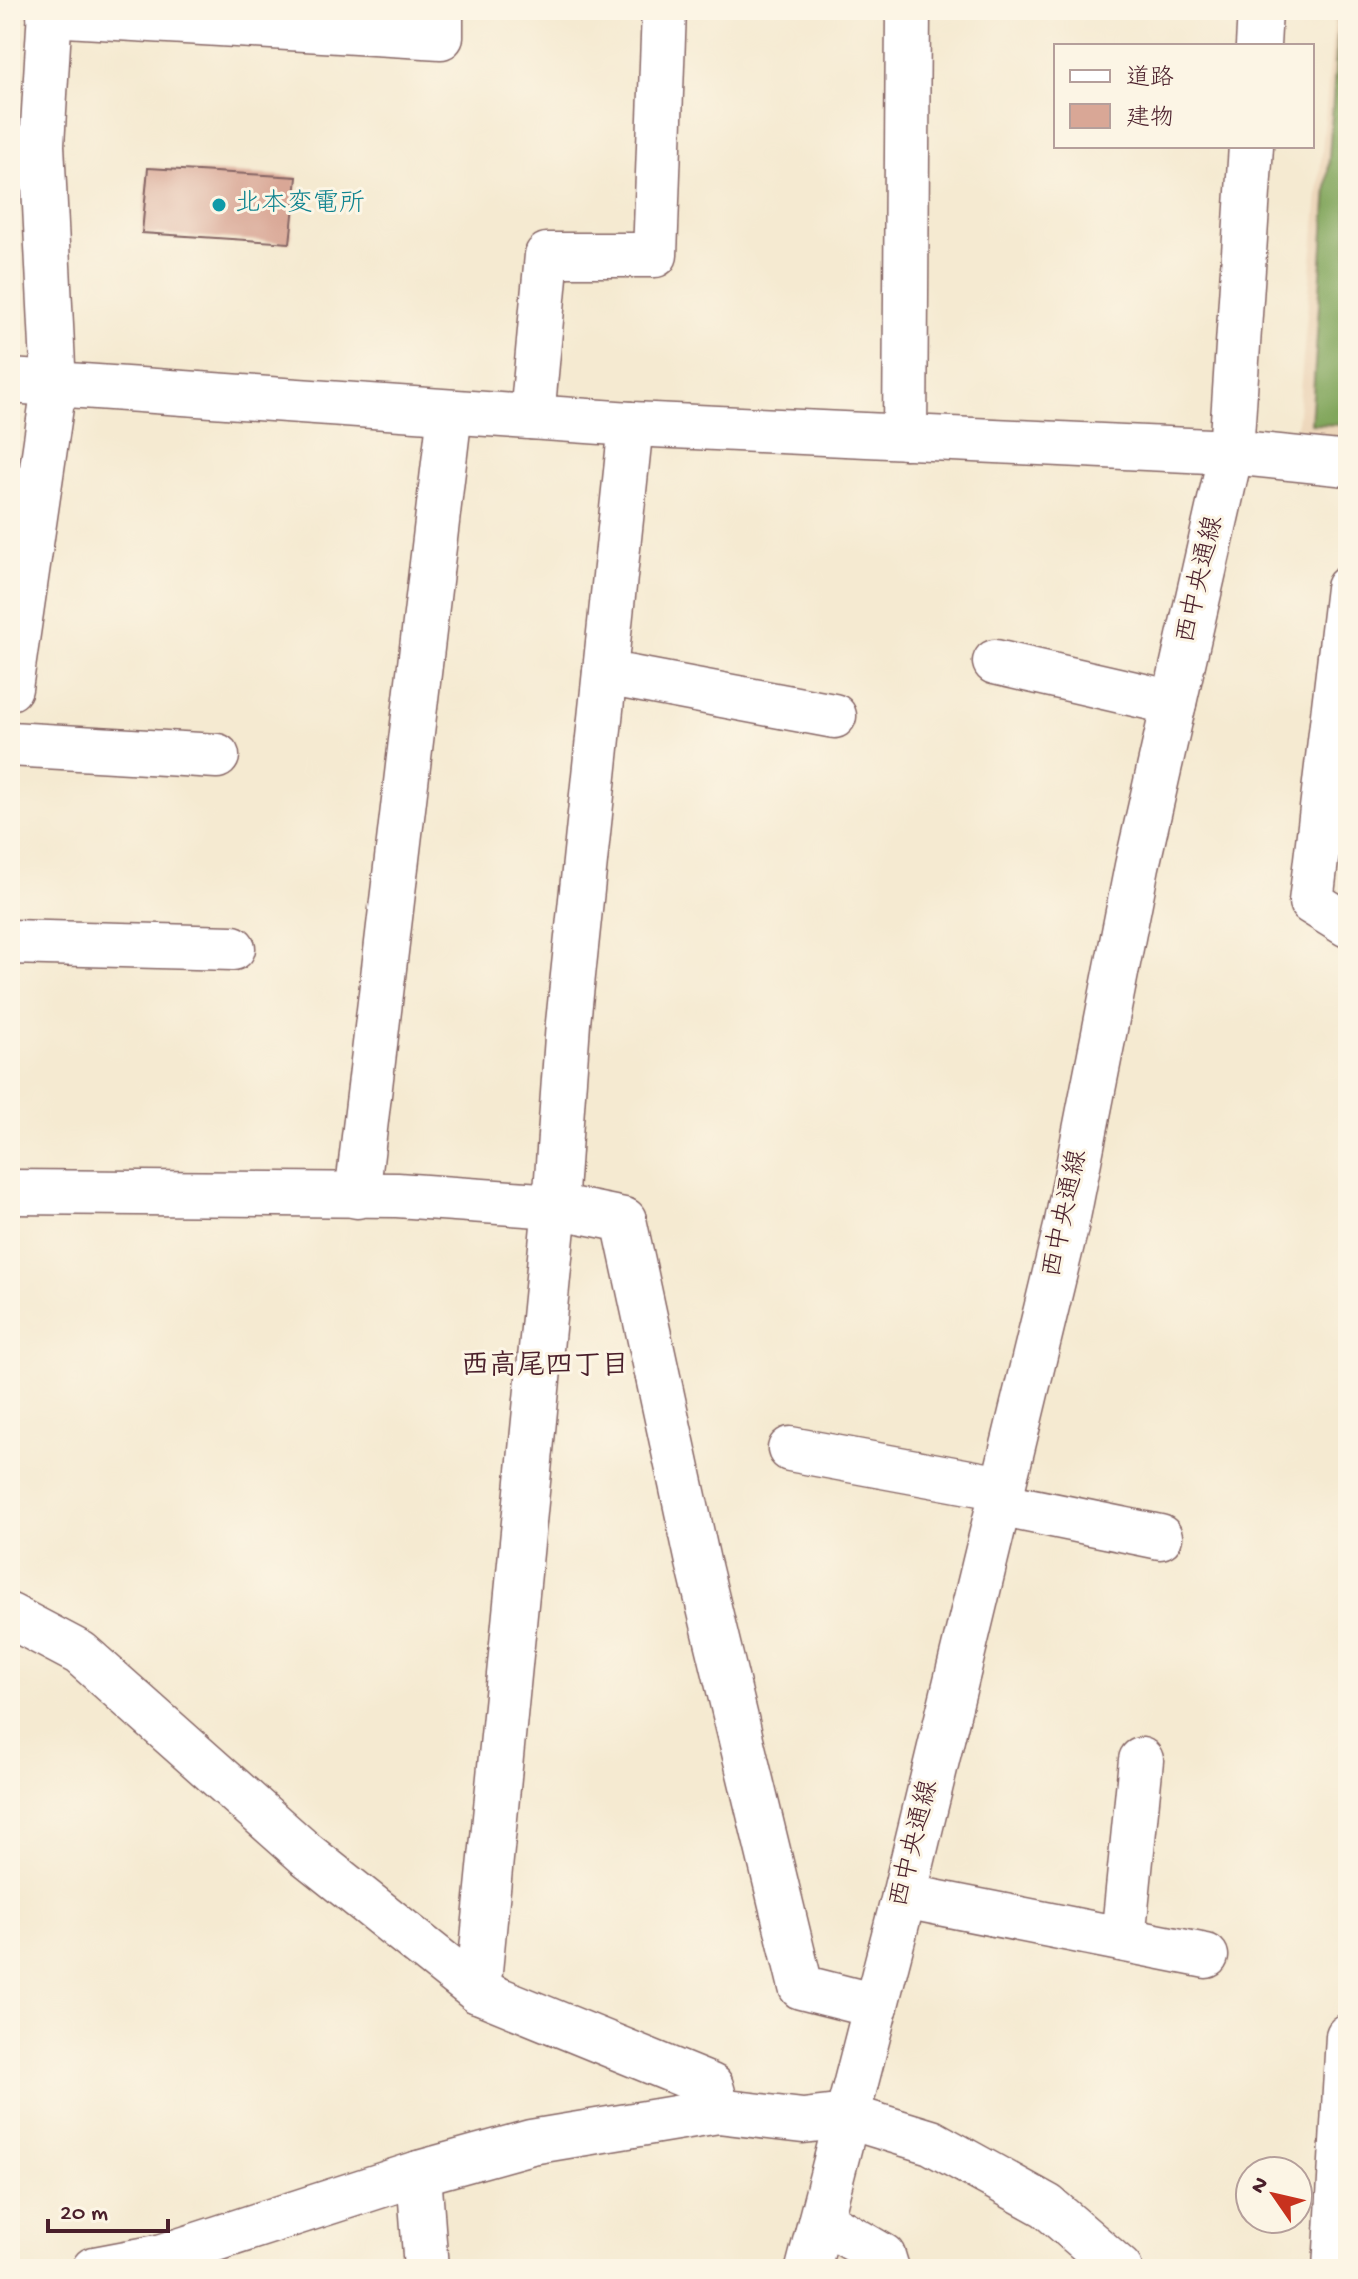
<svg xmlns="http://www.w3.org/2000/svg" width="1358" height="2279" viewBox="0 0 1358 2279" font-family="'Gochi Hand','Klee One',sans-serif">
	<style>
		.built { fill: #edd7bb }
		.forest { fill: #81a65b; stroke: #666243; stroke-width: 2 }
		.building { fill: #d9a796 }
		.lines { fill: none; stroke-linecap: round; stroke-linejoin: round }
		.street-casing { stroke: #866665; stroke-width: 47 }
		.secondary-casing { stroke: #866665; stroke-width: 47 }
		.street { stroke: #fff; stroke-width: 44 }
		.secondary { stroke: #fff; stroke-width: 44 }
		.culture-dot { fill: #0f9aa8; stroke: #fcf5e5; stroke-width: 3 }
		.labels { text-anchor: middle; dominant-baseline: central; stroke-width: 6; stroke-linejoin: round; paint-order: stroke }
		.culture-label { font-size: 26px; fill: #0d838f; stroke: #fcf5e5; text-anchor: start }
		.street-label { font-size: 26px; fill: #4a1f2b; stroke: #fcf5e5 }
		.neighbourhood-label { font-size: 28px; font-weight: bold; fill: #4a1f2b; stroke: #fcf5e5 }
	</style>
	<rect width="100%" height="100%" fill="#fcf5e5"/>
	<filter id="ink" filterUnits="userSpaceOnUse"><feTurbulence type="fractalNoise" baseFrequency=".0125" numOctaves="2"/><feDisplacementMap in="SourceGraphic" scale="16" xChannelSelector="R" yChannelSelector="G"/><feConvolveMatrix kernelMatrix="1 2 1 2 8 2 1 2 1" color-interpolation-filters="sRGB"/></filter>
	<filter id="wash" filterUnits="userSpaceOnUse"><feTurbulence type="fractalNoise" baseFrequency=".006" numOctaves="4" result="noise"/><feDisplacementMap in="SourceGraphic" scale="32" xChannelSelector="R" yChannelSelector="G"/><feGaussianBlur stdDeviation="1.8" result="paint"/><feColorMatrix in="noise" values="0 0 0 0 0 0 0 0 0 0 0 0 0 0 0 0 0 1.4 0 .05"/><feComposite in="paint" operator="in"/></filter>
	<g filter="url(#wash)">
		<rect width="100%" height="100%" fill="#f5ead1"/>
		<polygon class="built" points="1335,10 1348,10 1348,447 1295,445"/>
		<polygon class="forest" points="1339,10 1348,10 1347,425 1311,424"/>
		<g id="blocks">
			<polygon class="building" points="148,168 297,177 290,243 142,233"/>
		</g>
	</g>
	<g filter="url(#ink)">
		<use href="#blocks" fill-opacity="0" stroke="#866665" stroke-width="2"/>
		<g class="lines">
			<defs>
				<g id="street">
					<polyline points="49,14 441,37 441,10"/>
					<polyline points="10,381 631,424 1231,452 1348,464"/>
					<polyline points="532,417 547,255 655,255 664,10"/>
					<polyline points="905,437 908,10"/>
					<polyline points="1348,588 1311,902 1348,925"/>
					<polyline points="995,662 1174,703"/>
					<polyline points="605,673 834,716"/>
					<polyline points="10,688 54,386 42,145 50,10"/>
					<polyline points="10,744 217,756"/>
					<polyline points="10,942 233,948"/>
					<polyline points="10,1192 397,1195 555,1206 568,1023 631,424"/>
					<polyline points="357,1196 450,412"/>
					<polyline points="790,1449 1002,1488"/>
					<polyline points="998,1504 1160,1537"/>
					<polyline points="10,1616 80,1653 306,1854 478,1991 711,2086 718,2111"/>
					<polyline points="904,1896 1206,1956"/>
					<polyline points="1123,1939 1141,1760"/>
					<polyline points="478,1991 555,1206 624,1220 698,1562 801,1987 876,2006"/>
					<polyline points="419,2173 426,2269"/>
					<polyline points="821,2220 883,2256 887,2269"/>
					<polyline points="94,2269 163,2256 419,2173 531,2142 718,2111 803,2121 846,2116 931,2142 1047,2206 1120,2269"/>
					<polyline points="1335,2269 1348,2036"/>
				</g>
				<g id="secondary">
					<polyline points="1258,46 1260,10"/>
					<polyline points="808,2269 904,1896 1066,1227 1137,866 1231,452 1251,146"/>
				</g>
			</defs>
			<use href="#street" class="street-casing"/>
			<use href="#secondary" class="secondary-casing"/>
			<use href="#street" class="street"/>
			<use href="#secondary" class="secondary"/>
		</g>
	</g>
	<circle class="culture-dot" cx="219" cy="205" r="8"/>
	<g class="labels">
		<g class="culture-label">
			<text x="235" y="205">北本変電所</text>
		</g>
		<g class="street-label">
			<text transform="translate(1202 580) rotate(-77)">西中央通線</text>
			<text transform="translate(1067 1214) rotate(-78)">西中央通線</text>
			<text transform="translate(916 1844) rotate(-76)">西中央通線</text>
		</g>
		<g class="neighbourhood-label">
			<text x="545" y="1367">西高尾四丁目</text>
		</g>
	</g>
	<rect width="1358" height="2279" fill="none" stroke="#fcf5e5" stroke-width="40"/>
	<rect x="1054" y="44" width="260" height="104" fill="#fcf5e5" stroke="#b59f9b" stroke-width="2"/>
	<rect x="1070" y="70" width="40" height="12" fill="#ffffff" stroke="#b59f9b" stroke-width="2"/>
	<text x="1126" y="84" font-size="24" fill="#4a1f2b">道路</text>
	<rect x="1070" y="104" width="40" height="24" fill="#d9a796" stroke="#b59f9b" stroke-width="2"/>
	<text x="1126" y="124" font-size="24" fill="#4a1f2b">建物</text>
	<g transform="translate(1274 2195) rotate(304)"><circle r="38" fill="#fcf5e5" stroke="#b59f9b" stroke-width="2"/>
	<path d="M0-6L14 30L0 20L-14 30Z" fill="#c8321e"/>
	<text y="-12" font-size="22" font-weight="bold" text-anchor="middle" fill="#4a1f2b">N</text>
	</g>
	<path d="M48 2219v12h120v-12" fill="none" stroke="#4a1f2b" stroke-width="4"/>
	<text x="60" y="2219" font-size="24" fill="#4a1f2b" stroke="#fcf5e5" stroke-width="6" paint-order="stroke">20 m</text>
</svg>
